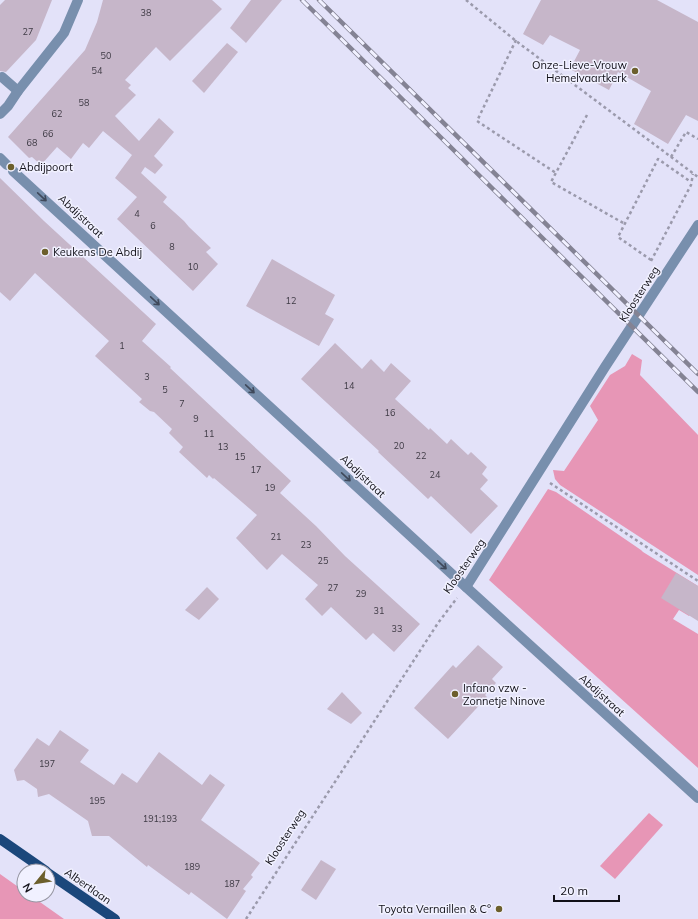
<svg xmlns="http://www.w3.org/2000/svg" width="698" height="919" viewBox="0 0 698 919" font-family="Mulish,sans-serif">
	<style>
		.green { fill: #e796b6 }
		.building { fill: #c6b6c9 }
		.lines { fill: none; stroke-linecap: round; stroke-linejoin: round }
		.path { stroke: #9b9aac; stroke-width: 2.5; stroke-dasharray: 3 3; stroke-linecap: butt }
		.minor { stroke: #788fad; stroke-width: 10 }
		.major { stroke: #1b477b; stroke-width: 10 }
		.rail-casing { stroke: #848394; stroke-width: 4.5 }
		.rail { stroke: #f1f1ff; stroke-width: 3; stroke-dasharray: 9; stroke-linecap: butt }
		.oneway { stroke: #3f495b }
		.poi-dot { fill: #6c5f2c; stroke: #f1f1ff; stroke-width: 1.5 }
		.labels { text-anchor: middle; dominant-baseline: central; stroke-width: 3; stroke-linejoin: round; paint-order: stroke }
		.number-label { font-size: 9px; fill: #3e3a44 }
		.poi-label { font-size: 11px; fill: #111018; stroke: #f1f1ff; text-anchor: start }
		.street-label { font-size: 11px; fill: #111018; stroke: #f1f1ff }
	</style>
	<rect width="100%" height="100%" fill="#e3e2f9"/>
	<g class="green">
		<polygon points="632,354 642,360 640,375 698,435 698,575 560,485 555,479 553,470 564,471 598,420 590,406 610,375 625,366"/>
		<polygon points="548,489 556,492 641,550 643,552 698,586 698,602 689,616 679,610 673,619 698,634 698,768 489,580"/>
		<polygon points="649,813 663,825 615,879 600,866"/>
		<polygon points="0,874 24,891 24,895 30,895 64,919 0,919"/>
	</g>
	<g class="building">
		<polygon points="5,0 52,0 36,40 6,72 0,71 0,5"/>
		<polygon points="103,0 212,0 222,9 170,61 156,47 125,80 131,85 128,88 136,95 115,116 139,141 159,118 174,132 154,156 163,165 155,174 145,167 141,173 167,197 163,202 184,221 189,227 211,248 206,252 218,264 193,291 117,219 137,197 115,178 132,155 103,131 89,148 83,143 71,159 57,147 41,165 32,157 29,158 8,137 85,50 97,22"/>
		<polygon points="251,0 282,0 246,43 230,28"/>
		<polygon points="541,0 657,0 698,22 698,121 686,115 668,144 634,124 651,91 618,72 609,90 570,69 580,50 550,35 543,45 523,34"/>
		<polygon points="227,43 238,52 204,93 192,81"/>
		<polygon points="0,178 44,221 156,324 142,341 171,367 170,368 291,481 280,493 316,526 345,556 420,624 394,652 373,633 366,640 331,607 322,616 305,599 318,585 282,554 267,570 259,562 236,538 257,515 214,478 213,479 209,475 207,478 179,452 183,447 169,433 172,429 154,412 150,411 139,402 142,399 95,356 109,341 35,273 10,301 0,292"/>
		<polygon points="272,259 335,295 325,314 334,319 319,346 246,306"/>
		<polygon points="335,343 362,369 371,359 384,372 391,363 411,381 395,399 429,430 430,428 447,444 451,439 468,455 471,452 487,467 482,474 488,480 480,489 498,506 471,534 431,496 428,499 378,452 379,451 301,379"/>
		<polygon points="676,573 698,586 698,621 661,598"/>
		<polygon points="207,587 219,599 199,620 185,610"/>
		<polygon points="478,645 503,667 492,679 496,683 485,695 487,697 448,739 414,708 453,665 456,668"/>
		<polygon points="342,692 362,713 351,724 327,709"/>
		<polygon points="60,730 89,750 80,762 114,785 122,773 137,783 159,752 202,785 210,774 225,785 201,820 260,863 251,875 253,877 243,889 246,891 227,919 191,892 189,895 148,865 147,867 109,836 92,836 88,821 49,794 38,797 37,789 24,780 17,781 14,770 37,738 49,746"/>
		<polygon points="321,860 336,869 316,900 301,890"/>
	</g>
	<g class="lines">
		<g class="path">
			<polyline points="466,0 516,41 698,177"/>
			<polyline points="516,40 477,121 556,173"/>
			<polyline points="587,115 551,182 625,224"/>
			<polyline points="671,157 686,132 698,139"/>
			<polyline points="651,260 618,237 658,159 691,182"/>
			<polyline points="651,261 691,185 693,174"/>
			<polyline points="550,483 698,581"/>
			<polyline points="246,919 438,623 457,598"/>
		</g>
		<g class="minor">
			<polyline points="2,77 18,91"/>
			<polyline points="0,114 8,106 18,91 64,33 78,0"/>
			<polyline points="0,158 7,165"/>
			<polyline points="13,171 466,587 698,798"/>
			<polyline points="466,587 605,367 698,225"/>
		</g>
		<g class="major">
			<polyline points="0,839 46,871"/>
			<polyline points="48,873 115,919"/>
		</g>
		<defs>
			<g id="rail">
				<polyline points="302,0 698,392"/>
				<polyline points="319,0 698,374"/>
			</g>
		</defs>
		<use href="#rail" class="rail-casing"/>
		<use href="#rail" class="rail"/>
	</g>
	<defs><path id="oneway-shaft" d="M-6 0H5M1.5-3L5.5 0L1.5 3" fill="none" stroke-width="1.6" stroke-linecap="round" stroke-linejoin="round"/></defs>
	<g class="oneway">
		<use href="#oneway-shaft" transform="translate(42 197) rotate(43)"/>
		<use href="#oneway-shaft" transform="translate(155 301) rotate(43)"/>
		<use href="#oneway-shaft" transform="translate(250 389) rotate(43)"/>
		<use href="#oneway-shaft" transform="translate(346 477) rotate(43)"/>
		<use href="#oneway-shaft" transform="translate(442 565) rotate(43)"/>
	</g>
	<g class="poi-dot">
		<circle cx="635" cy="71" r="4"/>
		<circle cx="11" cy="167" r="4"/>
		<circle cx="45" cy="252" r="4"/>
		<circle cx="455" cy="694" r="4"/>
		<circle cx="499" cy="909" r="4"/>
	</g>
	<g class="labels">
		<g class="number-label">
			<text x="146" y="12">38</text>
			<text x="28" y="31">27</text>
			<text x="106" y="55">50</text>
			<text x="97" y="70">54</text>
			<text x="84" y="102">58</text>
			<text x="57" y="113">62</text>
			<text x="48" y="133">66</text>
			<text x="32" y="142">68</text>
			<text x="137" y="213">4</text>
			<text x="153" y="225">6</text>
			<text x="172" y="246">8</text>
			<text x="193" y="266">10</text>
			<text x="291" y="300">12</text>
			<text x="122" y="345">1</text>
			<text x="147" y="376">3</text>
			<text x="349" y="385">14</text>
			<text x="165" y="389">5</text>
			<text x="182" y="403">7</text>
			<text x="390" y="412">16</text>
			<text x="196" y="418">9</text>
			<text x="209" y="433">11</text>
			<text x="399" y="445">20</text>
			<text x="223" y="446">13</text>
			<text x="421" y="455">22</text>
			<text x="240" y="456">15</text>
			<text x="256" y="469">17</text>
			<text x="435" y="474">24</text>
			<text x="270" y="487">19</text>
			<text x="276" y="536">21</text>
			<text x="306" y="544">23</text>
			<text x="323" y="560">25</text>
			<text x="333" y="587">27</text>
			<text x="361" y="593">29</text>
			<text x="379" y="610">31</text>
			<text x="397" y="628">33</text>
			<text x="47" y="763">197</text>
			<text x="97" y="800">195</text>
			<text x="160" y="818">191;193</text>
			<text x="192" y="866">189</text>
			<text x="232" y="883">187</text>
		</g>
		<g class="poi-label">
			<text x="627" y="65" text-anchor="end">Onze-Lieve-Vrouw<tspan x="627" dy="13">Hemelvaartkerk</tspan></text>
			<text x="19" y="167">Abdijpoort</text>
			<text x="53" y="252">Keukens De Abdij</text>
			<text x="463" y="688">Infano vzw -<tspan x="463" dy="13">Zonnetje Ninove</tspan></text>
			<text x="491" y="909" text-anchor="end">Toyota Vernaillen &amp; C°</text>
		</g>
		<g class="street-label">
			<text transform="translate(81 216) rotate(43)">Abdijstraat</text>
			<text transform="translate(639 294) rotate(-57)">Kloosterweg</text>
			<text transform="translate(363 476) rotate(43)">Abdijstraat</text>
			<text transform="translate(464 566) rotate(-55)">Kloosterweg</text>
			<text transform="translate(602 695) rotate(42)">Abdijstraat</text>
			<text transform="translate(285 837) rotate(-57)">Kloosterweg</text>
			<text transform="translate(88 886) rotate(35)">Albertlaan</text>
		</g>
	</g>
	<g transform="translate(36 883) rotate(240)"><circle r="19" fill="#f1f1ff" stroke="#9797a3"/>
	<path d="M0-3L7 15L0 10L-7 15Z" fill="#6c5f2c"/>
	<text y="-6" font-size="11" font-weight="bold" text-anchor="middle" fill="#111018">N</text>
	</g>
	<path d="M554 895v6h65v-6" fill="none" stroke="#111018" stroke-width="2"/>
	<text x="560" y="895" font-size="12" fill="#111018" stroke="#f1f1ff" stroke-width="3" paint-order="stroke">20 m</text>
</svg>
